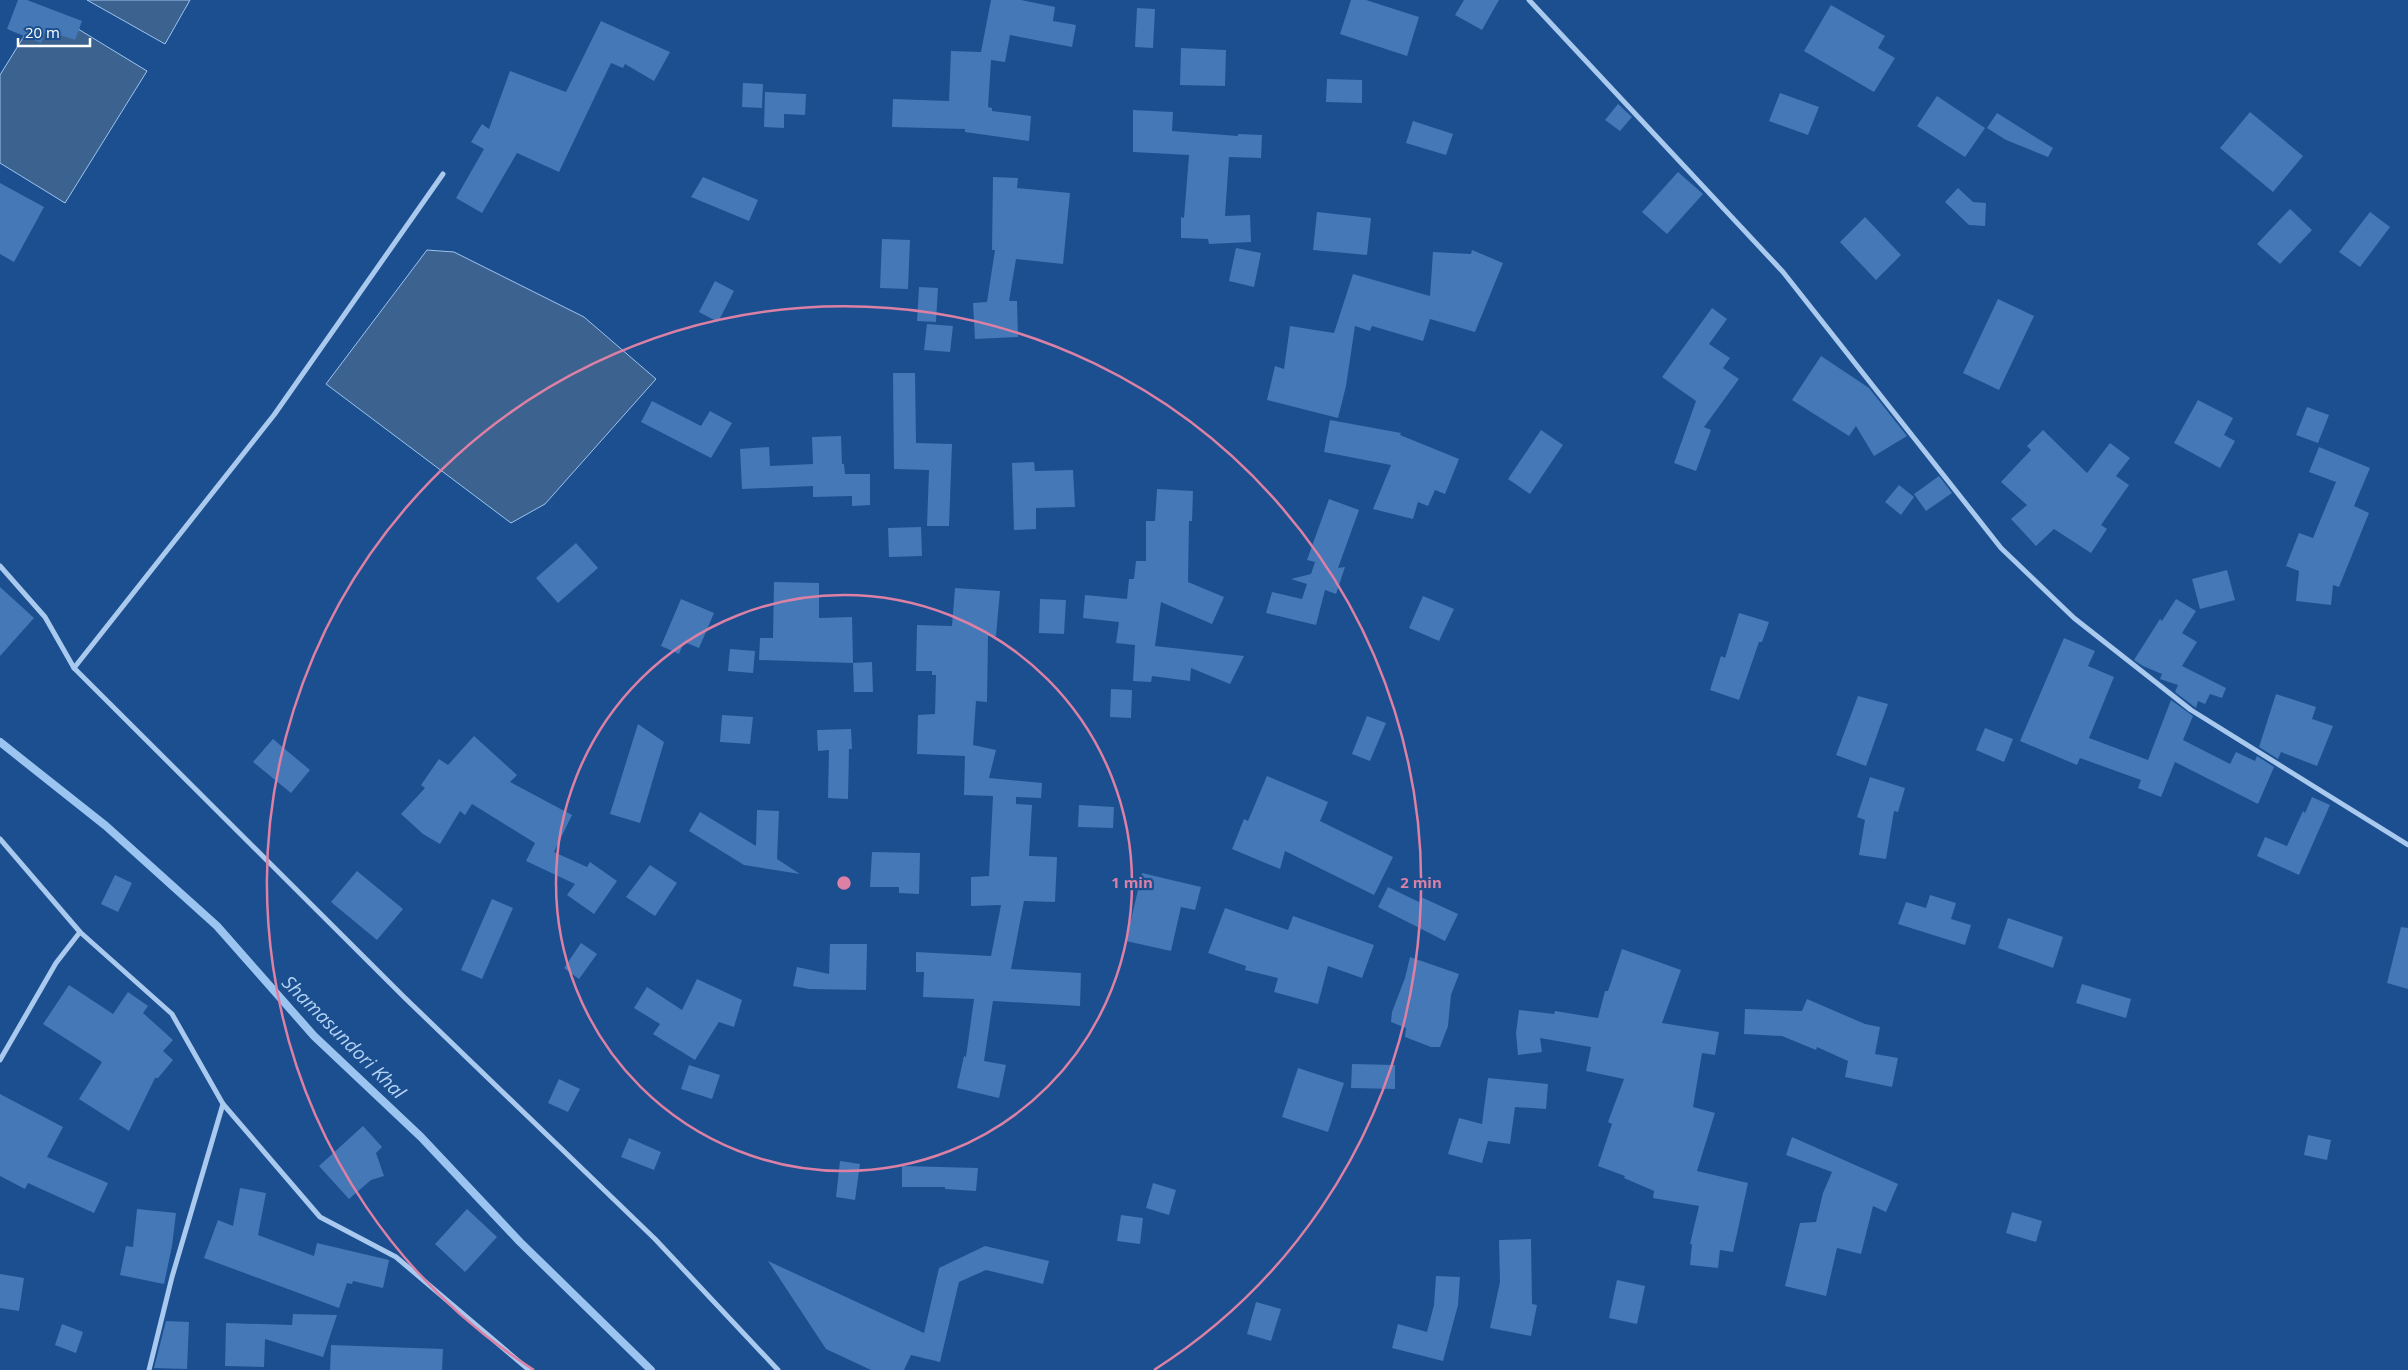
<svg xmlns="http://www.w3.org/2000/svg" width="2408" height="1370" viewBox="0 0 2408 1370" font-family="'Open Sans',sans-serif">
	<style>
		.water { fill: #3c6290; stroke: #9cc4f0 }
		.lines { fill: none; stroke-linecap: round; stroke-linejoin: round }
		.stream { stroke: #9cc4f0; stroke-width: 8 }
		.building { fill: #4478b7 }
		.street { stroke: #a9c9ee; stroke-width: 5 }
		.ring { fill: none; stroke: #dd80a5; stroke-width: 2.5 }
		.labels { text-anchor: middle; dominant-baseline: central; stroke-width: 4.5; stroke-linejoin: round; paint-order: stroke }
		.water-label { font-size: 19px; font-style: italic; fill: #b5d3f5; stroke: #1b4f8f }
		.centre { fill: #dd80a5; stroke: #1b4f8f; stroke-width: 2.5 }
		.ring-label { font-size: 15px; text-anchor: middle; font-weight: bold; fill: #dd80a5; stroke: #1b4f8f; stroke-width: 4.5; stroke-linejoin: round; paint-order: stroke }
	</style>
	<rect width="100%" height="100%" fill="#1b4f8f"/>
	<g class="water">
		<polygon points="87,0 190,0 165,44"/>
		<polygon points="42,7 147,71 65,203 0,163 0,75"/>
		<polygon points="427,250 454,252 584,317 656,379 545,504 511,523 326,384"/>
	</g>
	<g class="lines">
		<polyline class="stream" points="0,742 106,826 217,926 314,1036 421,1137 520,1242 651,1370"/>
	</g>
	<g class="building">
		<polygon points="18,0 27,0 82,21 75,40 46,30 41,43 7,29"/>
		<polygon points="991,0 1021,0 1055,7 1053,21 1076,25 1072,47 1010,35 1005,62 991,60 988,107 992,108 992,111 1031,116 1029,141 965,132 965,129 892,127 893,99 949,101 951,51 981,52"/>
		<polygon points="1351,0 1366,0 1419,17 1407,56 1340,34"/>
		<polygon points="1464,0 1499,0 1482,30 1455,15"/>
		<polygon points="1831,5 1885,36 1878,48 1895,58 1874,92 1804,51"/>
		<polygon points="1137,8 1155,9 1153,48 1135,47"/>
		<polygon points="601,21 670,52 654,81 625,64 623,68 611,63 559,172 517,153 482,213 456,198 484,149 471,142 482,124 489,129 510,71 566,92"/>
		<polygon points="1181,48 1226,50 1225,86 1180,85"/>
		<polygon points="1327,79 1362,80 1362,103 1326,102"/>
		<polygon points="743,83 763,84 762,108 742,107"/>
		<polygon points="765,92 806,94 805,115 784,114 784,128 764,127"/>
		<polygon points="1780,93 1819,107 1808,135 1769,121"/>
		<polygon points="1937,96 1985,128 1965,157 1917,126"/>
		<polygon points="1618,104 1632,117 1620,131 1605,120"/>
		<polygon points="1133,110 1173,112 1172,131 1238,136 1238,134 1262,135 1261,158 1229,157 1225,216 1250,215 1251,242 1209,244 1208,239 1181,238 1181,217 1184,218 1189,155 1133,152"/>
		<polygon points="2250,112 2303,156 2273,192 2220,148"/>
		<polygon points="1997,113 2053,148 2048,157 2006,140 1987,128"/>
		<polygon points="1413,121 1453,134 1446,155 1406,143"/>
		<polygon points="1678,172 1703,194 1667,234 1642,212"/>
		<polygon points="703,177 758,200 749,221 691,197"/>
		<polygon points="993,177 1018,178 1017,188 1070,193 1063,264 1016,259 1009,301 1017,301 1018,337 975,339 973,303 987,302 995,250 992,250"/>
		<polygon points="0,183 44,207 14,262 0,254"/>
		<polygon points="1958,188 1973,202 1986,203 1985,226 1969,225 1945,202"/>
		<polygon points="2290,209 2312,230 2280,264 2257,244"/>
		<polygon points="1317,212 1371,218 1367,255 1313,250"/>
		<polygon points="2370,212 2390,227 2360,267 2339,252"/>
		<polygon points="1865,217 1901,255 1876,280 1840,242"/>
		<polygon points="882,239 910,240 908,289 880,288"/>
		<polygon points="1236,248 1261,253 1254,287 1229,281"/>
		<polygon points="1472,250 1503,263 1475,332 1430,319 1423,341 1372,326 1370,331 1355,326 1346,386 1338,418 1267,400 1275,366 1284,369 1290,326 1334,333 1353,274 1430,296 1433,252 1471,254"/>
		<polygon points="715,281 734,291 718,322 699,312"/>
		<polygon points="919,287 938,288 936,322 917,321"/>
		<polygon points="1998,299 2034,316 1999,390 1963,373"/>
		<polygon points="1712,308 1727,319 1709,344 1730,358 1723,368 1739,379 1704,427 1711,430 1696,471 1674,463 1696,401 1662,377"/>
		<polygon points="927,324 953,326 950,352 924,350"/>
		<polygon points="1821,356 1869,388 1907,436 1874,456 1856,426 1849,436 1792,400"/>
		<polygon points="893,373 915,373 916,443 952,444 949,526 927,526 929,470 894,469"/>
		<polygon points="2198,400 2233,418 2224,435 2235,441 2220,468 2174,443"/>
		<polygon points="652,401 701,426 710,411 732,423 711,458 641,422"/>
		<polygon points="2307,407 2329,415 2318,443 2296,435"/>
		<polygon points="1330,420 1401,433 1400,435 1459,459 1445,494 1435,490 1428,506 1418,502 1413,519 1373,509 1391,465 1324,452"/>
		<polygon points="1541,430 1563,445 1530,494 1508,479"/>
		<polygon points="2043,430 2087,473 2110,443 2130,458 2116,476 2129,485 2101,525 2107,529 2091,553 2054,529 2036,546 2011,519 2027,505 2001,482 2031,450 2027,446"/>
		<polygon points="841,436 842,464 844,464 845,474 870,474 870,505 852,506 852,496 813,497 813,486 742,489 740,449 769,447 770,466 813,464 812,437"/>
		<polygon points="2319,447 2370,468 2354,506 2369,513 2339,587 2333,585 2331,605 2296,601 2299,571 2286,566 2299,533 2313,538 2336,482 2309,472"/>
		<polygon points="1034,462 1035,471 1073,470 1075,507 1036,508 1036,529 1014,530 1012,463"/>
		<polygon points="1939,476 1952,493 1926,511 1914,494"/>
		<polygon points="1899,485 1914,497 1901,515 1885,502"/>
		<polygon points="1157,489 1193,491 1192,521 1189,521 1188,582 1224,597 1212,624 1161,602 1155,646 1244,656 1230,684 1191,668 1190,681 1152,676 1151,682 1133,681 1135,645 1116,643 1119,622 1083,618 1085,595 1127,599 1129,579 1134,579 1136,561 1146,561 1146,521 1155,521"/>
		<polygon points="1329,499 1359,510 1338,568 1345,567 1336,594 1325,590 1316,625 1266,613 1272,592 1302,599 1307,584 1291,579 1311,574 1315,562 1307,560"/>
		<polygon points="921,527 922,556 889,557 888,528"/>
		<polygon points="576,543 598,568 558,603 536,578"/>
		<polygon points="2227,570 2235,600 2200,609 2192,579"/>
		<polygon points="774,582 819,583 819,618 852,617 853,663 759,660 760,638 773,638"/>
		<polygon points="0,587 34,618 0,656"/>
		<polygon points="955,588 1000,591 996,636 988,636 987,702 976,701 973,745 996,750 989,778 1042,783 1041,798 1016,797 1016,804 1032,805 1029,856 1057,857 1055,902 1024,901 1011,969 1081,973 1080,1006 993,1001 984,1061 1006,1065 999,1098 957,1088 964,1056 966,1057 974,999 923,997 924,972 916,972 916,952 991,956 1001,905 971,906 971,877 989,876 993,796 964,795 965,756 917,754 918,715 935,714 936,675 932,675 932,671 916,671 917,625 952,626"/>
		<polygon points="1423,596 1454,609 1439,641 1409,628"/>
		<polygon points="681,599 714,613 699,648 684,642 679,654 661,646"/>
		<polygon points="1040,599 1066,600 1064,634 1039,633"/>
		<polygon points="2176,599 2196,611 2182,633 2197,642 2182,666 2226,688 2222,698 2210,694 2205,704 2198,701 2196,708 2175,692 2178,685 2160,679 2162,674 2143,666 2134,660 2160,619 2162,621"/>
		<polygon points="1739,613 1769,622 1762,642 1759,642 1739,700 1710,690 1721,656 1725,658"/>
		<polygon points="2064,638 2095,651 2088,666 2114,677 2089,738 2148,760 2171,700 2193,716 2183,740 2230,764 2236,752 2255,761 2257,756 2274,767 2258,804 2175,762 2161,797 2138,788 2141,780 2080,758 2077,765 2020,741"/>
		<polygon points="730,649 755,651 753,673 728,671"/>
		<polygon points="872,662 873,692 854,692 853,663"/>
		<polygon points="1111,689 1132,690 1131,718 1110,717"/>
		<polygon points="2276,694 2316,707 2312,719 2333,726 2317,766 2281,752 2278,759 2259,747"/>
		<polygon points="1858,696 1888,704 1866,766 1836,755"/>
		<polygon points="722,715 753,717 750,744 720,742"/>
		<polygon points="1367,716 1386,723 1370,761 1352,754"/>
		<polygon points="638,724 664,742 640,823 610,814"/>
		<polygon points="1985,728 2013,739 2004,762 1976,750"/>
		<polygon points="851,729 852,749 849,749 848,799 828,798 829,750 818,751 817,730"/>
		<polygon points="474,736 517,775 510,782 572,815 554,852 587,867 590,862 617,881 594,914 567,895 575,884 526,861 535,843 472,804 465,815 460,811 440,844 423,834 401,814 425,788 421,785 439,759 448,765"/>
		<polygon points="273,739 310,770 291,793 253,762"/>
		<polygon points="1267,776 1328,802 1320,821 1393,857 1374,895 1285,851 1280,869 1232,849 1244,819 1248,821"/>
		<polygon points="1870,777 1905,788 1898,812 1894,811 1886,859 1859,855 1865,820 1857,817"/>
		<polygon points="2312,797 2330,805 2299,875 2257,856 2265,837 2287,846 2303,811 2305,813"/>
		<polygon points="1079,805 1114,807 1113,828 1078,827"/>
		<polygon points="757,810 779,811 777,859 800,874 744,865 689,831 700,812 756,846"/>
		<polygon points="872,852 920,853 919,894 899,893 899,887 870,887"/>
		<polygon points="650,865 677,883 655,916 626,897"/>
		<polygon points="357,871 403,909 377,940 331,902"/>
		<polygon points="1142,873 1201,887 1195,910 1181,907 1171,951 1126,941"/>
		<polygon points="115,875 132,883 118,912 101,904"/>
		<polygon points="1388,887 1419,902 1421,897 1458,914 1445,941 1378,907"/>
		<polygon points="1930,895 1956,903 1951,919 1971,925 1965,945 1898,924 1906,902 1926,908"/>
		<polygon points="492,899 513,908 482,979 461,970"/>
		<polygon points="1225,908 1288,930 1293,916 1374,945 1362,978 1328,966 1318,1004 1274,992 1278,978 1245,970 1246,966 1208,953"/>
		<polygon points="2008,918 2063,937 2053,968 1998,948"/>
		<polygon points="2401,927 2408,928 2408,989 2387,983"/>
		<polygon points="581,943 597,954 579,979 564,968"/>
		<polygon points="830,944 867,944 866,990 809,989 793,986 797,967 829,974"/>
		<polygon points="1622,949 1681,970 1662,1023 1719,1032 1715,1055 1702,1053 1693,1107 1715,1113 1697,1171 1748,1183 1733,1252 1720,1250 1718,1268 1690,1265 1692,1244 1690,1244 1699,1206 1653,1198 1654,1191 1624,1178 1625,1176 1598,1166 1612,1124 1608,1122 1624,1079 1586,1071 1591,1047 1540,1038 1542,1052 1518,1055 1516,1033 1519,1010 1554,1014 1555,1011 1598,1018 1605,991 1608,991"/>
		<polygon points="1410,957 1459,974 1451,995 1448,1026 1440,1047 1431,1047 1405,1037 1406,1028 1391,1022 1392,1012 1405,978"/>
		<polygon points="697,979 742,1000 734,1027 719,1022 695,1060 653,1034 660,1024 634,1008 647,987 682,1010"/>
		<polygon points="2082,984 2131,999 2126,1018 2076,1003"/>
		<polygon points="69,985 113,1014 128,992 148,1006 143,1013 173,1040 163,1051 173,1060 158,1078 155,1078 129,1131 79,1099 102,1062 43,1024"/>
		<polygon points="1807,999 1865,1024 1880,1027 1875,1054 1898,1058 1892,1087 1845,1077 1848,1061 1817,1047 1816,1050 1782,1036 1744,1034 1745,1009 1802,1011"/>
		<polygon points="1352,1064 1395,1065 1395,1089 1351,1088"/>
		<polygon points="689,1065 720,1075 712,1099 681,1089"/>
		<polygon points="1298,1068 1344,1083 1328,1132 1282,1117"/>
		<polygon points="1488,1078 1548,1084 1546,1109 1515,1107 1510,1144 1488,1141 1482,1163 1448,1154 1459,1118 1482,1124"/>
		<polygon points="559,1079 580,1089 568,1112 548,1103"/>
		<polygon points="0,1094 63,1127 47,1157 108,1183 94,1213 28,1183 25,1189 0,1176"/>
		<polygon points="363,1126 382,1147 376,1153 384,1176 371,1180 349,1199 319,1166"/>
		<polygon points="2308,1135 2331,1140 2327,1160 2304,1155"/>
		<polygon points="1792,1137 1898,1184 1886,1212 1873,1206 1861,1254 1837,1248 1826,1296 1785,1286 1800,1223 1816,1222 1823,1193 1832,1172 1786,1155"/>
		<polygon points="629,1138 661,1152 654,1170 621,1157"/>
		<polygon points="840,1161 860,1164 855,1200 836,1197"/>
		<polygon points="902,1166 978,1168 976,1191 945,1189 945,1187 902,1187"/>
		<polygon points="1153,1183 1176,1190 1169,1215 1146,1208"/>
		<polygon points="240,1188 266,1193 258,1235 314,1256 317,1243 389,1260 383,1288 353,1281 352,1284 347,1283 339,1308 204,1258 218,1220 233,1226"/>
		<polygon points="137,1209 176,1213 172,1246 164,1284 120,1275 126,1246 133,1247"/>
		<polygon points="467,1209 497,1237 465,1272 435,1244"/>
		<polygon points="2012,1212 2042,1221 2036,1242 2006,1233"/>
		<polygon points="1121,1215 1143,1218 1140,1244 1117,1241"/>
		<polygon points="1531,1239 1532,1304 1537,1305 1531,1336 1490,1328 1500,1282 1499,1240"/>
		<polygon points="985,1246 1049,1261 1043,1284 986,1270 959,1282 940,1362 911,1355 904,1370 871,1370 826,1349 768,1261 924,1333 939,1268"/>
		<polygon points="0,1274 24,1278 19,1311 0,1308"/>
		<polygon points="1436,1276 1460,1277 1458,1305 1443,1361 1392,1348 1398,1324 1427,1332 1434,1305"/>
		<polygon points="1617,1280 1645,1286 1637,1324 1609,1318"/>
		<polygon points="1256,1302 1281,1309 1271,1341 1247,1334"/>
		<polygon points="293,1314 337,1315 323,1357 265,1339 264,1367 225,1366 226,1323 292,1325"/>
		<polygon points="166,1321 189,1322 187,1369 154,1368"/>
		<polygon points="62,1324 83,1332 76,1353 55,1345"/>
		<polygon points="331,1345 443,1349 442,1370 330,1370"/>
	</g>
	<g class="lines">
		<g class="street">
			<polyline points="1529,0 1783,272 2001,548 2074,618 2191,710 2408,845"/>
			<polyline points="0,566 45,617 74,668 404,997 655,1239 778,1370"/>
			<polyline points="74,668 274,415 443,174"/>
			<polyline points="0,839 80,932 172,1014 223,1104 320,1217 396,1257 529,1370"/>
			<polyline points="0,1060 56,963 80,932"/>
			<polyline points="149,1370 172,1277 223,1104"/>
		</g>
	</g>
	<g class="ring">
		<circle cx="844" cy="883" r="288"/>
		<path d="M534 1370A577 577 0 1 1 1154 1370"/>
	</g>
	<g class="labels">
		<g class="water-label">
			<text transform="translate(344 1037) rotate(45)">Shamasundori Khal</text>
		</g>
	</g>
	<circle cx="844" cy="883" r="8" class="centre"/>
	<g class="ring-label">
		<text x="1132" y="888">1 min</text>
		<text x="1421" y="888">2 min</text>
	</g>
	<path d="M18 38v8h72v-8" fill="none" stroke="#ffffff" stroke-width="2.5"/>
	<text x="25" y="38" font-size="15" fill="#ffffff" stroke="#1b4f8f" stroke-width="4" paint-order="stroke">20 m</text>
</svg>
